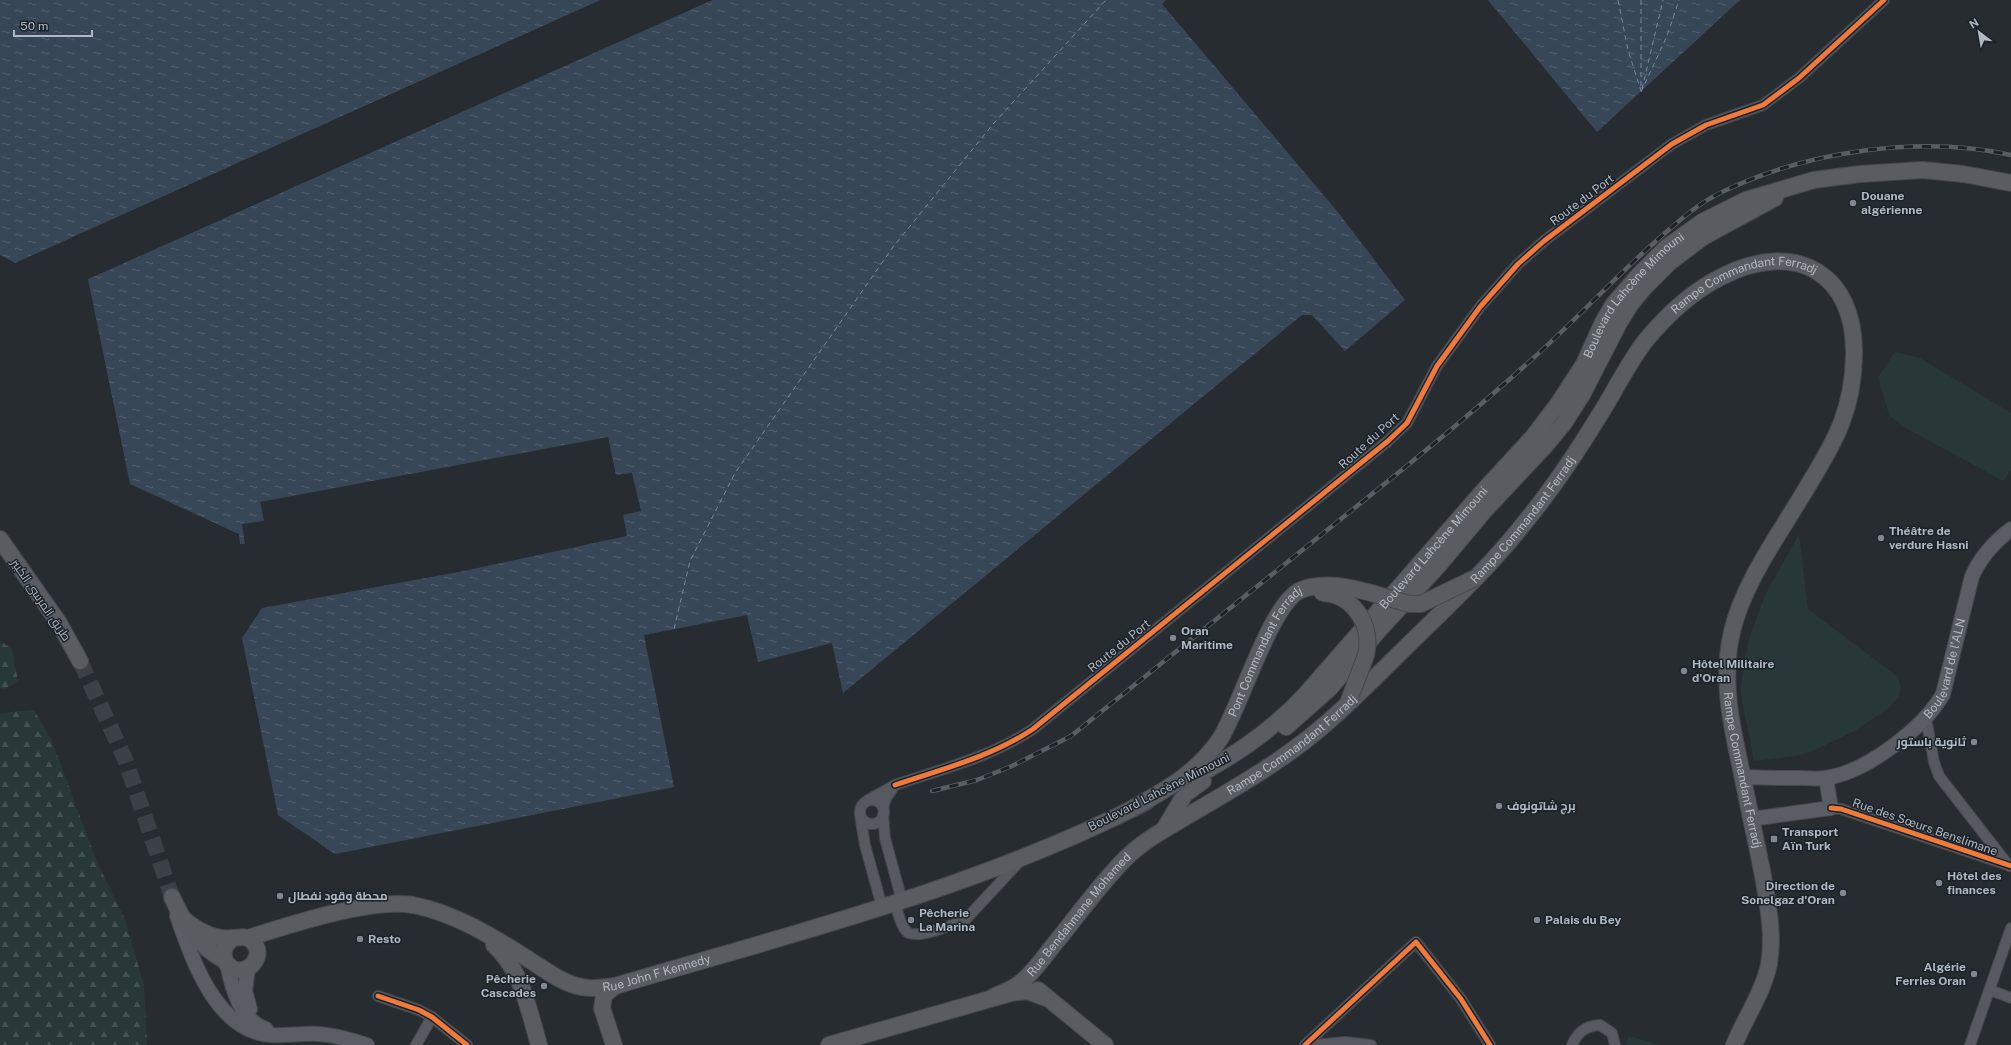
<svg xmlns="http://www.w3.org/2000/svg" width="2011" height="1045" viewBox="0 0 2011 1045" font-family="'Public Sans',Cairo,sans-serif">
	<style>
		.forest { fill: url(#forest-firs) }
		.garden { fill: #283737 }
		.water { fill: url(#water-ripples) }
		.pier { fill: #272c31 }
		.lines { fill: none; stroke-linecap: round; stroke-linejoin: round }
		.ferry { stroke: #748aa2; stroke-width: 1; stroke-dasharray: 5 4; stroke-linecap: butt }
		.primary-tunnel { stroke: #3c4147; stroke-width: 16; stroke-dasharray: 16 8; stroke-linecap: butt }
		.minor-casing { stroke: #44484c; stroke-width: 12 }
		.secondary-casing { stroke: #44484c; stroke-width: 16 }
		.primary-casing { stroke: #44484e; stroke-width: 18 }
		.minor { stroke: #565a60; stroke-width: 10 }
		.secondary { stroke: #5a5e64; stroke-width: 14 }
		.primary { stroke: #595d61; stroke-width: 16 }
		.rail-casing { stroke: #5a5e62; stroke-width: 4.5 }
		.rail { stroke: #1b222a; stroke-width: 3; stroke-dasharray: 9; stroke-linecap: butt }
		.primary-bridge-casing { stroke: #44484e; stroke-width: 18; stroke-linecap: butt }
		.primary-bridge { stroke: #595d61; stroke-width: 16 }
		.cycleway-casing { stroke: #1b222a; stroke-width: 8 }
		.cycleway { stroke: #f17a3a; stroke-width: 5 }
		.poi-dot { fill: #80878f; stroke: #1b222a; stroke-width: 1.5 }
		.labels { text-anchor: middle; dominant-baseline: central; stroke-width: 3; stroke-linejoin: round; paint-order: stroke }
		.poi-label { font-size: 12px; font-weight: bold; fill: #b0b8c2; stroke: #1b222a; text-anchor: start }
		.street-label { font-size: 12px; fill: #b0b8c2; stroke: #1b222a }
	</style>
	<defs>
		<pattern id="forest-firs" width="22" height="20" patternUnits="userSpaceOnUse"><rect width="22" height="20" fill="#283737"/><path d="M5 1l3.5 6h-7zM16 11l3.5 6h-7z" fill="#455252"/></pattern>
		<pattern id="water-ripples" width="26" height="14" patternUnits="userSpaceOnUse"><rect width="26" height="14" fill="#384758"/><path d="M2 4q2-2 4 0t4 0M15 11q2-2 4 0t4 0" fill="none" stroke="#525f6e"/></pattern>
	</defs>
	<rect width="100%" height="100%" fill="#272c31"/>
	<g class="forest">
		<polygon points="0,641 12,649 18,682 4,689 0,688"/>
		<polygon points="34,710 52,741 97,862 125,919 144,986 147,1045 0,1045 0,713"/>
	</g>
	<g class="garden">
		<polygon points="1895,352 1920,358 2011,413 2011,470 2003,481 1904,427 1889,415 1878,377"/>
		<polygon points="1799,534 1808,609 1898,677 1901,688 1898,698 1889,708 1856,730 1813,751 1796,756 1754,761 1740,690 1748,642 1765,595"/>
		<polygon points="1629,1036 1661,1045 1626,1045"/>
	</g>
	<g class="water">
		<polygon points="0,0 601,0 15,263 0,255"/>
		<polygon points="712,0 1166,0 1162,4 1337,211 1405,300 1345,351 1312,315 1302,315 843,693 832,643 758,662 747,615 644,635 674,787 335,854 278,815 242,638 262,608 464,571 627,536 623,515 641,511 632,473 616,475 608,437 260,502 264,521 242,524 245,544 240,544 239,534 130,484 88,279"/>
		<polygon points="1488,0 1740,0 1597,132"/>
	</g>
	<g class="pier">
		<polygon points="601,0 603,0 72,240 71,238"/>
		<polygon points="707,0 712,0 88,279 88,278"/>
	</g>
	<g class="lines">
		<g class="ferry">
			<polyline points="1618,0 1628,50 1641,91"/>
			<polyline points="1641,0 1641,89"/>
			<polyline points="1642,89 1663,0"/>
			<polyline points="1641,92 1667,36 1679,0"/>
			<polyline points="674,629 690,561 735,473 893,247 994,123 1106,0"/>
		</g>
		<polyline class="primary-tunnel" points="80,661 125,759 172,897"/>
		<defs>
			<g id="minor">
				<polyline points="1926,718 1934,762 1939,776 2009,866"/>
				<path d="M 895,785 C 942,769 991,757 1033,729 L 1388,441 L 1407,423 L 1437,366 L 1480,307 L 1518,264 L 1544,241 L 1672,144 L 1706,125 L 1763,105 L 1799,78 L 1884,0"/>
				<polyline points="868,800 895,785 886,798 883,808"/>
				<circle cx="872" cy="812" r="12"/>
				<polyline points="1831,808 1841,809 2011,866"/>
				<polyline points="860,815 865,845 882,907"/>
				<polyline points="883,815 885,838 902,901"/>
				<path d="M 895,903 C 898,912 900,925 907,932 C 915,940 956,924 966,919 L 1020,861"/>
				<polyline points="1990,990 2011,998"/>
				<polyline points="378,996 419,1010 432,1017 467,1045"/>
				<polyline points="416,1045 432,1017"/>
				<polyline points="1305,1045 1416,942 1461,999 1490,1045"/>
				<polyline points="1314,1045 1345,1042 1371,1045"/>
				<path d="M 1572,1045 C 1578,1032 1585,1026 1600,1025 L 1612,1033 L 1615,1045"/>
				<polyline points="1970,1045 2011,928"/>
			</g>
			<g id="secondary">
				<path id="s1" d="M 1742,777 C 1762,778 1781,778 1801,778 C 1809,778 1818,779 1825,778 C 1865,773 1924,728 1943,694 L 1972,576 C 1981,556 1994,542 2011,529"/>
				<polyline points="1751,819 1831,808 1826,778"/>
				<path d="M 177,916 C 192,959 216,1031 270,1035 C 286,1036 303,1033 319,1034 C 335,1035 352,1040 367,1045"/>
				<path d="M 227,964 C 232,988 240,1020 266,1029"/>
				<polyline points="248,968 245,991 250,1009"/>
			</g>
			<g id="primary">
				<polyline points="0,539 59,623 80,661"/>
				<polyline points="1286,727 1330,688 1379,630 1438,566 1485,510 1545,446 1564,423 1582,395 1619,323 1630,305 1643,289 1670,262 1703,237 1775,198"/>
				<path id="s2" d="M 1179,785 C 1228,760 1269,734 1306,694 L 1485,489 L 1533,437 L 1558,404 L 1584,364 L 1603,322 L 1613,305 L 1638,276 L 1667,247 L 1702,222 L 1746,200 L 1814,180 L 1860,174 L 1923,170 L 1963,174 L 2011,183"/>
				<polyline points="1165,828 1185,794 1203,781"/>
				<path d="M 172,897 C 184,924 198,946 224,960"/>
				<path d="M 181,917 C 195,929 212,940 231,938 C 239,938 245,935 252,941 C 266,954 251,973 235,970 C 221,963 220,948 232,939"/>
				<path id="s3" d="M 248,938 C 289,925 371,898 413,905 C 455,913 493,937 528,959 C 544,969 563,984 582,987 C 593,990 604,987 615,986 C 794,933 978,888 1146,802"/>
				<path d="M 494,945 C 522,970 529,1011 539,1045"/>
				<polyline points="1038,990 1105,1045"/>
				<path id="s4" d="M 993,997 C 1002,993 1011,990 1019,984 C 1032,974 1042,960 1052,947 C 1077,917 1100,883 1128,856 C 1147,838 1171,826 1194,812 C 1228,792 1262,773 1294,749 C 1334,720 1368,684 1403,650 C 1446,608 1489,568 1526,521 C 1553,488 1577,452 1599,416 C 1615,391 1628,363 1646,340 C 1666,316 1693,291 1721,277 C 1794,239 1856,272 1854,356 C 1853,409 1836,440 1809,484 C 1783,529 1743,582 1732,632 C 1721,678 1731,724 1741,769 C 1748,805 1756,840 1763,876 C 1768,905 1774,935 1769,964 C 1763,993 1745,1018 1734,1045"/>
				<polyline points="614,1045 602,1008 604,995 615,986"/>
				<polyline points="829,1045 1011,993 1027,991 1046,998"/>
			</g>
		</defs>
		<use href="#minor" class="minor-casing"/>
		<use href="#secondary" class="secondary-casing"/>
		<use href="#primary" class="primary-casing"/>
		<use href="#minor" class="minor"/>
		<use href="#secondary" class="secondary"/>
		<use href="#primary" class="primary"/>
		<defs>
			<path id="rail" d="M 932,791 L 977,780 L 1012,766 L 1071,736 C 1158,666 1244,597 1331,527 C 1398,473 1466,419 1530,361 C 1573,323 1612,280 1655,242 C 1676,223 1698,203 1724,191 C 1808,151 1920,135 2011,155"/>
		</defs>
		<use href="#rail" class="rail-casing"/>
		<use href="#rail" class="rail"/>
		<defs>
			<g id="primary-bridge">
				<path d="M 1322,593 C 1353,594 1373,625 1366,655 L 1348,703"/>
				<path id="s5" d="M 1133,808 C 1166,790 1199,771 1220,739 C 1240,708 1271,602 1301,590 C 1334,577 1378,596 1410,604 L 1421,604 L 1477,577"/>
			</g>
		</defs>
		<use href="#primary-bridge" class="primary-bridge-casing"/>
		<use href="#primary-bridge" class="primary-bridge"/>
		<defs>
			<g id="cycleway">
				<path d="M 895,785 C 942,769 991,757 1033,729 L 1388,441 L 1407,423 L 1437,366 L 1480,307 L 1518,264 L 1544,241 L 1672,144 L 1706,125 L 1763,105 L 1799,78 L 1884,0"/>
				<polyline points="1831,808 1841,809 2011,866"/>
				<polyline points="378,996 419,1010 432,1017 467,1045"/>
				<polyline points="1305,1045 1416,942 1461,999 1490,1045"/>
			</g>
		</defs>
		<use href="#cycleway" class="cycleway-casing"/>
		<use href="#cycleway" class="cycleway"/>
	</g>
	<g class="poi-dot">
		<circle cx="1853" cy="203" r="4"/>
		<circle cx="1881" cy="538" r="4"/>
		<circle cx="1173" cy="638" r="4"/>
		<circle cx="1684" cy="671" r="4"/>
		<circle cx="1974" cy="742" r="4"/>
		<circle cx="1499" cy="806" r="4"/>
		<rect x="1770" y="835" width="8" height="8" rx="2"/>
		<circle cx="1939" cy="883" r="4"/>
		<circle cx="1843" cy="893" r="4"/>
		<circle cx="280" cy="896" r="4"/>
		<circle cx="911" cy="920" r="4"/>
		<circle cx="1537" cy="920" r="4"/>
		<circle cx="360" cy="939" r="4"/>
		<circle cx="1974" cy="974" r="4"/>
		<circle cx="544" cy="986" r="4"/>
	</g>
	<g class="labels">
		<g class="poi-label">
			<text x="1861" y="196">Douane<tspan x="1861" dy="14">algérienne</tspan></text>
			<text x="1889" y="531">Théâtre de<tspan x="1889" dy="14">verdure Hasni</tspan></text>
			<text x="1181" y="631">Oran<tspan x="1181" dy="14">Maritime</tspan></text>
			<text x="1692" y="664">Hôtel Militaire<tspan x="1692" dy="14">d'Oran</tspan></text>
			<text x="1966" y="742" text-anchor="end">ثانوية باستور</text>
			<text x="1507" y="806">برج شاتونوف</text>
			<text x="1782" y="832">Transport<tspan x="1782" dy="14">Aïn Turk</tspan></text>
			<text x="1947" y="876">Hôtel des<tspan x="1947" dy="14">finances</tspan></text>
			<text x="1835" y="886" text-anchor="end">Direction de<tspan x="1835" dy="14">Sonelgaz d'Oran</tspan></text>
			<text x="288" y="896">محطة وقود نفطال</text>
			<text x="919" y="913">Pêcherie<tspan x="919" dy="14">La Marina</tspan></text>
			<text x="1545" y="920">Palais du Bey</text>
			<text x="368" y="939">Resto</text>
			<text x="1966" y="967" text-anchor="end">Algérie<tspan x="1966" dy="14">Ferries Oran</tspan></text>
			<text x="536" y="979" text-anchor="end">Pêcherie<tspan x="536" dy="14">Cascades</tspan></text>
		</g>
		<g class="street-label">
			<text transform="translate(1582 200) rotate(-37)">Route du Port</text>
			<text stroke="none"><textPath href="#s4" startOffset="1057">Rampe Commandant Ferradj</textPath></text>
			<text stroke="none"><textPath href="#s2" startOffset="675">Boulevard Lahcène Mimouni</textPath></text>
			<text transform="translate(1369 441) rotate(-42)">Route du Port</text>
			<text stroke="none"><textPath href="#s4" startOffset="720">Rampe Commandant Ferradj</textPath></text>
			<text stroke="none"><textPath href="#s2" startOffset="351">Boulevard Lahcène Mimouni</textPath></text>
			<text transform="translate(41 600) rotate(56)">طريق المرسى الكبير</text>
			<text transform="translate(1119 646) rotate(-39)">Route du Port</text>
			<text stroke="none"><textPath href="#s5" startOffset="211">Pont Commandant Ferradj</textPath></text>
			<text stroke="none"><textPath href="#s1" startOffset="256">Boulevard de l'ALN</textPath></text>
			<text stroke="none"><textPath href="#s4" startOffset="396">Rampe Commandant Ferradj</textPath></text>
			<text stroke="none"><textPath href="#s4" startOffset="1679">Rampe Commandant Ferradj</textPath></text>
			<text transform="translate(1159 792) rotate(-27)">Boulevard Lahcène Mimouni</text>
			<text transform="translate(1925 827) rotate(19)">Rue des Sœurs Benslimane</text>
			<text stroke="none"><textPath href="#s4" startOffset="121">Rue Bendahmane Mohamed</textPath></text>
			<text stroke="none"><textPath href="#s3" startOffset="435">Rue John F Kennedy</textPath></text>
		</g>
	</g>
	<g transform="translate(1979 32) rotate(329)" stroke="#1b222a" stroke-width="3" paint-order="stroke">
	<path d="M0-3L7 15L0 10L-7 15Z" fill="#b0b8c2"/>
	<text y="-6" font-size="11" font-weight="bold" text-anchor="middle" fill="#b0b8c2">N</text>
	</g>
	<path d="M14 30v6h78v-6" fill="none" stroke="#b0b8c2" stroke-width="2"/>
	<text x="20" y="30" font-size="12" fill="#b0b8c2" stroke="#1b222a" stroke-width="3" paint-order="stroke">50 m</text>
</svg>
